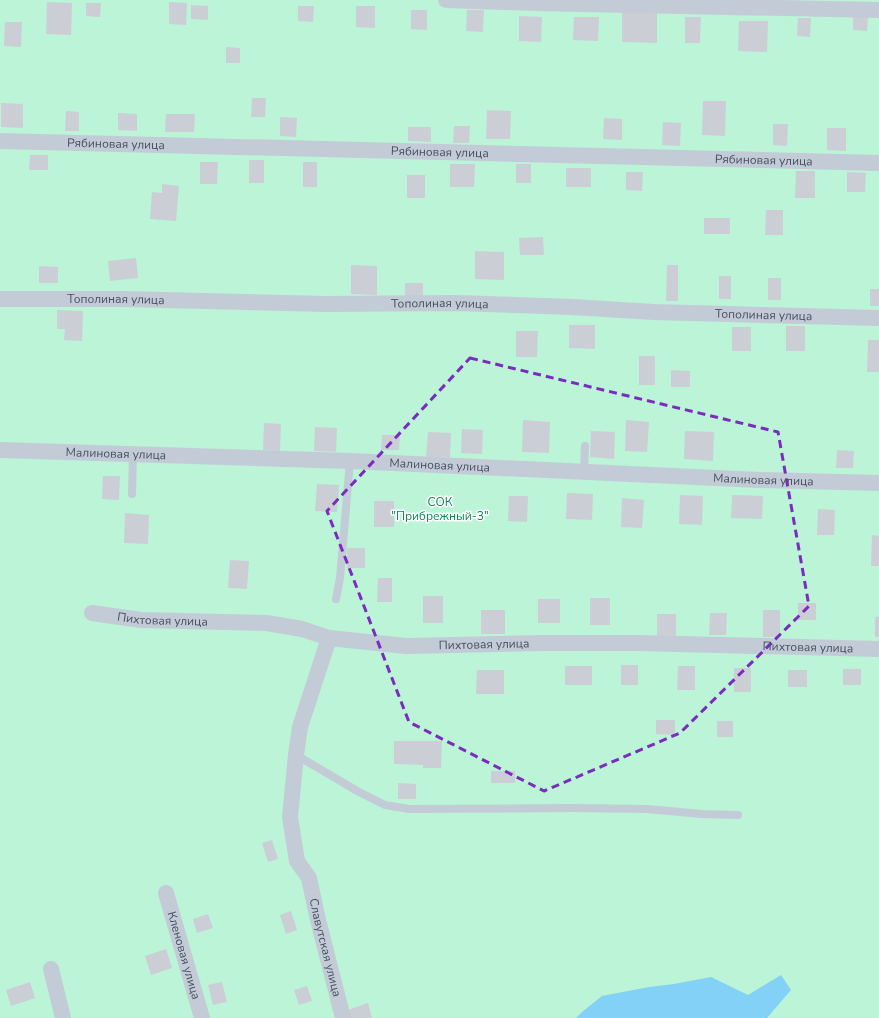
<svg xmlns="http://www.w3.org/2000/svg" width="879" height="1018" viewBox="0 0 879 1018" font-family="'Nunito Sans',sans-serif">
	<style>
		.green { fill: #bbf4d7 }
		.water { fill: #83d1f6 }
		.building { fill: #ccced6 }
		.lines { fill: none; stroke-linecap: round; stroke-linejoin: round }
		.service { stroke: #c3cbd7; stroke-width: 8 }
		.minor { stroke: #c3cbd7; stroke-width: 16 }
		.marked { fill: none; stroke: #7b2cbf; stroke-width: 3; stroke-dasharray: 8 5; stroke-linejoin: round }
		.labels { text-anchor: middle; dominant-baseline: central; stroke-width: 3; stroke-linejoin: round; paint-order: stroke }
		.street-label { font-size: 12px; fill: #465160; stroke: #fff }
		.park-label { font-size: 12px; fill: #0d8556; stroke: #fff }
	</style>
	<rect width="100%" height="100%" fill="#f3f0f0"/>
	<rect class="green" x="0" y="0" width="879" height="1018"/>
	<polygon class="water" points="781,975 791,990 767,1018 576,1018 582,1012 602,996 649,987 674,984 711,977 748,995"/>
	<g class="building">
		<polygon points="47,2 72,3 71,35 46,34"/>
		<polygon points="169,2 187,3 186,25 169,24"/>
		<polygon points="86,3 101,3 100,17 86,16"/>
		<polygon points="191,5 208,6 208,20 191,19"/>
		<polygon points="298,6 314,6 313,22 298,21"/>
		<polygon points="356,6 375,6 375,28 356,27"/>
		<polygon points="411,10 427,10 427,30 411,29"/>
		<polygon points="467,10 484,10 483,32 466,31"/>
		<polygon points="622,11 657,12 657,43 622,42"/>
		<polygon points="519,16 542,17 541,42 519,41"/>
		<polygon points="574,17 599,17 598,41 573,40"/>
		<polygon points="685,17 701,17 700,43 685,43"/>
		<polygon points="853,17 868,17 867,31 853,30"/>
		<polygon points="798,18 811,18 810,37 797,36"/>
		<polygon points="739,21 768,21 767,52 738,51"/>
		<polygon points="5,22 22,22 21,47 4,46"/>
		<polygon points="226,47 240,48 240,63 226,63"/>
		<polygon points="252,98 266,98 265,117 251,117"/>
		<polygon points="703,101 726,101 725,136 702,135"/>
		<polygon points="1,103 23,104 23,128 1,127"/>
		<polygon points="487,110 511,111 510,139 486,139"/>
		<polygon points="66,111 79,112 79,131 65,131"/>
		<polygon points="118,113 137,114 137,131 118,130"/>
		<polygon points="166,114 195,114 194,132 165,132"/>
		<polygon points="280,117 297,118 296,137 280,136"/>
		<polygon points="604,118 622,119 622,140 603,139"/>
		<polygon points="663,122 681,123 680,146 662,145"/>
		<polygon points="773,124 788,124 787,146 773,145"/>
		<polygon points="454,126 470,126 469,143 453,143"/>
		<polygon points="408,127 431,127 431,142 408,141"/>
		<polygon points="827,128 846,128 846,151 827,150"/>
		<polygon points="30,155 48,155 48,170 29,170"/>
		<rect x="249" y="160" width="15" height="23"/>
		<polygon points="200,162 218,162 217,184 200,184"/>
		<rect x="303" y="162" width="14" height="25"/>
		<polygon points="450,164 475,164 474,187 450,187"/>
		<rect x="516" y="164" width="15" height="19"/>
		<rect x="566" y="168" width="25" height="19"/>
		<polygon points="796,171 815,171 815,198 795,198"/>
		<polygon points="626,172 643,172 642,191 626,190"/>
		<polygon points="847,172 866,173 865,192 847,192"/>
		<rect x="407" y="175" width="18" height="23"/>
		<polygon points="162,184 179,186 176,221 150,219 152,192 162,193"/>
		<polygon points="766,210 783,210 783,235 765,235"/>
		<rect x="704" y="218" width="26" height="16"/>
		<polygon points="543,237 544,255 520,255 519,238"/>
		<polygon points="475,251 504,252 504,280 475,279"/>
		<polygon points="136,258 138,278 110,281 108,261"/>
		<polygon points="351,265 377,266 377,295 351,294"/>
		<polygon points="667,265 678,265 678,301 666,301"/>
		<polygon points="39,266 58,267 58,283 39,283"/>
		<rect x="719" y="276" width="12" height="23"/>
		<rect x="768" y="278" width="13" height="22"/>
		<rect x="405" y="283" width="18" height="16"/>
		<rect x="870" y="289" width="9" height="17"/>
		<polygon points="57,310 83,311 82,341 64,340 65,329 57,329"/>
		<polygon points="569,325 595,325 595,349 569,348"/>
		<rect x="786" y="326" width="19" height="25"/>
		<rect x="732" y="327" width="19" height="24"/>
		<polygon points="516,331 538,331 537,357 516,357"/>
		<polygon points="868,340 879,340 879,372 867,372"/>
		<rect x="639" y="356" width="16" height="29"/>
		<polygon points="671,370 690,371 690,387 671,387"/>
		<polygon points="523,420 550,422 549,453 522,452"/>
		<polygon points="626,420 649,422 647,452 625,451"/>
		<polygon points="264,423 281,424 280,451 263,450"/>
		<polygon points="315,427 337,428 336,452 314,451"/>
		<polygon points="462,429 483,430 482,454 461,453"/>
		<polygon points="591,431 615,432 614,459 590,457"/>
		<polygon points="685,431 714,432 713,461 684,459"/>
		<polygon points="428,432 451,433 450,458 426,457"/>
		<polygon points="382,435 400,435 399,450 381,450"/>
		<polygon points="837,450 854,451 853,468 836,468"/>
		<polygon points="103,476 120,476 119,500 102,499"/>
		<polygon points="317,484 339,485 337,512 315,511"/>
		<polygon points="567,493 593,494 592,520 566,519"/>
		<polygon points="680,495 703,496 702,525 679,524"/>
		<polygon points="732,495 763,496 762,519 731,518"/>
		<polygon points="509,496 528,496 527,522 508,521"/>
		<polygon points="622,498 644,500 642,528 621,527"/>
		<rect x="374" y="501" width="20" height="26"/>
		<polygon points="818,509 835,510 834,535 817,535"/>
		<polygon points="125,513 149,515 148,544 124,543"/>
		<polygon points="872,535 879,536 879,566 871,566"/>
		<rect x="347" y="548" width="18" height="20"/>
		<polygon points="230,560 249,561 247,589 228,588"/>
		<polygon points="378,578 392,578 392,602 377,602"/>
		<rect x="423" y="596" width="20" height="27"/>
		<rect x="590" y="598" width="20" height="27"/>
		<rect x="538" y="599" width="22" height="24"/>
		<rect x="798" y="603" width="18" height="17"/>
		<rect x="481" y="610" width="24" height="24"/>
		<rect x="763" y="610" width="17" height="27"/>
		<polygon points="710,613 727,613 726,635 709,635"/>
		<rect x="657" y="614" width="19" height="24"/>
		<rect x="875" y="617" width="4" height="20"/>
		<rect x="621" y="665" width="17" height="20"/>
		<rect x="565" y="666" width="27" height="19"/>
		<polygon points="678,666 695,666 695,690 677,690"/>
		<rect x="734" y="668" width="17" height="24"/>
		<rect x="843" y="669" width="18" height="16"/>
		<polygon points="477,670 504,670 504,694 476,694"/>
		<rect x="788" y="670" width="19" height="17"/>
		<polygon points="656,720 675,720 675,735 656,734"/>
		<rect x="717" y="721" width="16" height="16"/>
		<polygon points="394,741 442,741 441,768 423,768 423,765 394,764"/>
		<rect x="491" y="771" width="24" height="12"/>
		<polygon points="398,783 416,784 416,799 398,799"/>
		<polygon points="272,840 278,859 268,862 262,843"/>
		<polygon points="291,911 297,930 286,934 280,915"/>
		<polygon points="208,914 213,928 197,933 193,919"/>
		<polygon points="166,949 172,968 151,975 145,956"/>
		<polygon points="30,982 35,998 11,1006 6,990"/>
		<polygon points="222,982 227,1002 213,1005 208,985"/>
		<polygon points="307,986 312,1001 299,1005 294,990"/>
		<polygon points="368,1003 372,1018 350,1018 348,1010"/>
	</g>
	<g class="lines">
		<g class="service">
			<polyline points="584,471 585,446"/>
			<polyline points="132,494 133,454"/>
			<polyline points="336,599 340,578 350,461"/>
			<polyline points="296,755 359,792 385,805 409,809 572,808 647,809 702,814 738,815"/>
		</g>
		<g class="minor">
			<polyline points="446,0 536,3 879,10"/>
			<path id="s1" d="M 0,141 L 879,163"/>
			<path id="s2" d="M 0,299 L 122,299 L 325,304 L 456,303 L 572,307 L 654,312 L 879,318"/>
			<path id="s3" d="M 0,450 L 350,461 L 759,480 L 879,483"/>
			<path id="s4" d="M 92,613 L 141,620 L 267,623 L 302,629 L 329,638 L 406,646 L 543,643 L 639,643 L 879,649"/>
			<path id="s5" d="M 329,638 L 300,727 L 296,755 L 290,817 L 297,861 L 309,878 L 318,920 L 343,1018"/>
			<path id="s6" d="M 166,893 L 202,1018"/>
			<polyline points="51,969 63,1018"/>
		</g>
	</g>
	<path class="marked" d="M 470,358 L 778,432 L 809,606 L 680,733 L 544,791 L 409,722 L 327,511 Z"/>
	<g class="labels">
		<g class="street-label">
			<text stroke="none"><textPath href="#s1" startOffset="116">Рябиновая улица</textPath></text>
			<text stroke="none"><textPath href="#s1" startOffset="440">Рябиновая улица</textPath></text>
			<text stroke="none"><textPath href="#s1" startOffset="764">Рябиновая улица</textPath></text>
			<text stroke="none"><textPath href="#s2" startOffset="116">Тополиная улица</textPath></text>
			<text stroke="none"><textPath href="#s2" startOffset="440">Тополиная улица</textPath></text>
			<text stroke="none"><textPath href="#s2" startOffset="764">Тополиная улица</textPath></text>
			<text stroke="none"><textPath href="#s3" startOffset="116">Малиновая улица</textPath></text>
			<text stroke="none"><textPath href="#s3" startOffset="440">Малиновая улица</textPath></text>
			<text stroke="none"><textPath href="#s3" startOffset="764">Малиновая улица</textPath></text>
			<text stroke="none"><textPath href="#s4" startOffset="71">Пихтовая улица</textPath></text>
			<text stroke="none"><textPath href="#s4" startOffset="395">Пихтовая улица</textPath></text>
			<text stroke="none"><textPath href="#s4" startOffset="719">Пихтовая улица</textPath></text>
			<text stroke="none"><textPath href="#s5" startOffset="321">Славутская улица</textPath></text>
			<text stroke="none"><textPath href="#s6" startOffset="65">Кленовая улица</textPath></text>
		</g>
		<g class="park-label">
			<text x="440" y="502">СОК<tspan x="440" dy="14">"Прибрежный-3"</tspan></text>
		</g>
	</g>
</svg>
